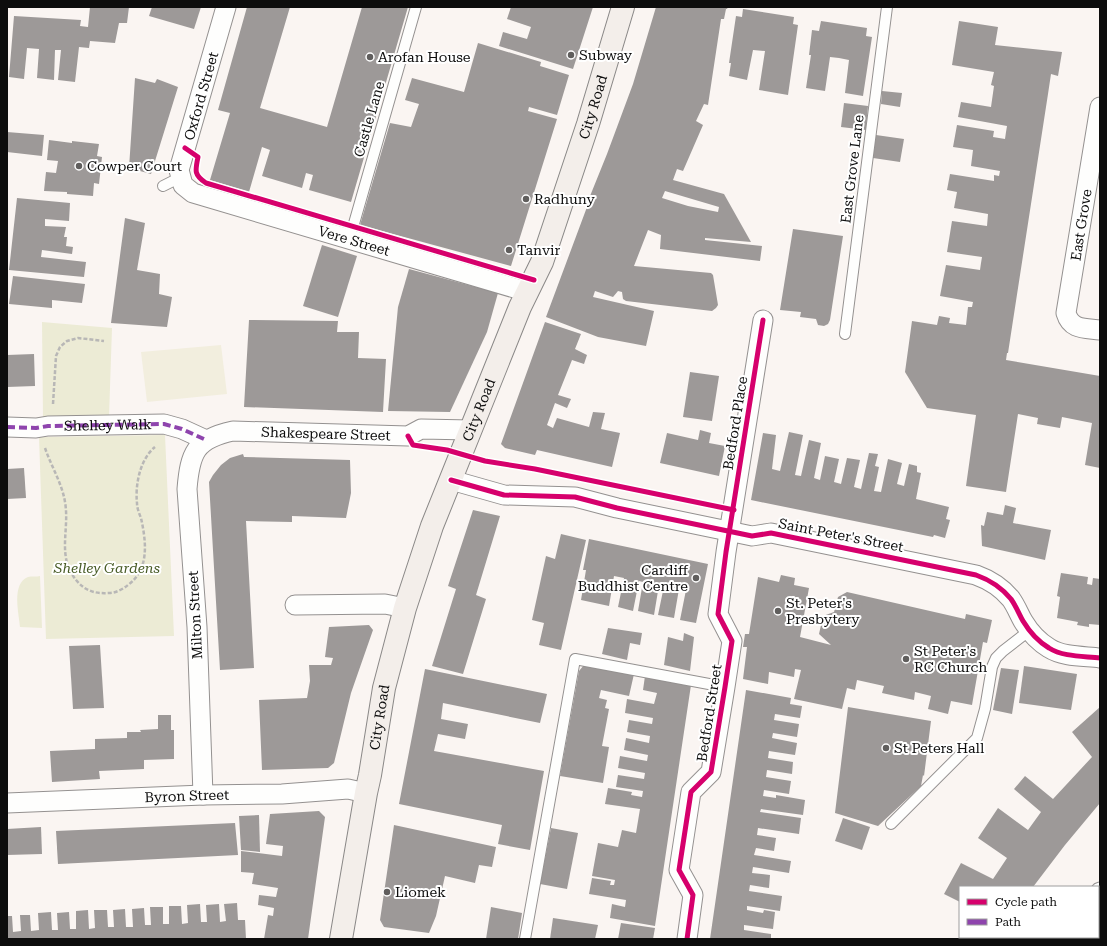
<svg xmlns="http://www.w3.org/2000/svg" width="1107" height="946" viewBox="0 0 1107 946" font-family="'Roboto Serif',serif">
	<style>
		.green { fill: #ecebd5 }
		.pitch { fill: #f2eede }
		.building { fill: #9d9998; fill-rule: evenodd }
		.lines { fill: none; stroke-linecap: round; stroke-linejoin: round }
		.lane-casing { stroke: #949190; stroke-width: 12 }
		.street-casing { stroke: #949190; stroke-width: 21 }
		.secondary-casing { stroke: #8a8887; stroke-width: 24 }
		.path { stroke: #b8b7b6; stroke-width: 2.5; stroke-dasharray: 4 2; stroke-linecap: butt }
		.lane { stroke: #fefefd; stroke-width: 10 }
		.street { stroke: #fefefd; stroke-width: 19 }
		.secondary { stroke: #f3eeea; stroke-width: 22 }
		.quiet { stroke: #8e44ad; stroke-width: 4; stroke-dasharray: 8 4; stroke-linecap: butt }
		.cycleway-casing { stroke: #fff; stroke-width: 8 }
		.cycleway { stroke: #d6006c; stroke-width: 5 }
		.poi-dot { fill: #605e5d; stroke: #fff; stroke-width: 1.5 }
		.labels { text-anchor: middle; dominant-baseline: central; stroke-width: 4; stroke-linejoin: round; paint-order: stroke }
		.poi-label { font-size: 14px; fill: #0d0d0d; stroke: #fff; text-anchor: start }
		.street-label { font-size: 14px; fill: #0d0d0d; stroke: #fff }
		.park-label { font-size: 14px; font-style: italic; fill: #475b26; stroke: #fff }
	</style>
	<rect width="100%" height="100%" fill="#faf5f2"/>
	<g class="green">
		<polygon points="42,322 112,328 109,417 43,419"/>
		<polygon points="165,435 174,636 46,639 39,437"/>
		<path d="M 40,576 L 42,628 L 20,627 C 19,613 11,584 28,577 C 31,576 37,577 40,576 Z"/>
	</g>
	<polygon class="pitch" points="221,345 227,394 147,402 141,352"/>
	<g class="building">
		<polygon points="90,7 129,7 127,23 119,23 115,43 90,41 89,48 79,47 75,82 58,80 61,50 55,50 54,80 37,78 39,49 27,48 24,79 9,77 14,16 81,20 80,26 88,27"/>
		<polygon points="152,7 201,7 194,29 149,16"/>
		<polygon points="247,7 290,7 260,108 327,127 362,7 408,7 351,202 309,190 313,175 306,173 302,188 262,176 270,150 262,147 249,192 210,180 230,113 218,110"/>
		<polygon points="511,7 593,7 573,69 499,46 503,32 527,39 531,27 507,19"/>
		<path d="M 656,7 L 728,7 L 727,9 L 726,9 L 724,19 L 721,19 L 708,105 L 704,104 L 696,121 L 703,125 L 683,171 L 677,169 L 673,180 L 724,194 L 751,242 L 705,238 L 705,240 L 762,246 L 760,261 L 660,249 L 661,235 L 648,230 L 634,266 L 711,273 L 713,275 L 718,305 L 716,308 L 712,311 L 626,301 L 623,299 L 622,292 L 618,291 L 613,297 L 595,291 L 593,297 L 654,311 L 646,346 L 598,337 L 546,317 L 587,207 L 586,206 L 607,154 L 633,84 ZM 665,191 L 719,207 L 718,212 L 688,206 L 662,198 Z"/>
		<polygon points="743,9 794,17 793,24 798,25 788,95 759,90 765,51 753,50 747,80 729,76 731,63 729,63 736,16 742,17"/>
		<polygon points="821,21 867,28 866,36 872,37 863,96 845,93 849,60 839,58 830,57 825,91 806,88 811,55 809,55 812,30 819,31"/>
		<polygon points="959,21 998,27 995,45 1062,52 1058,76 1051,74 1048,94 1014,314 1008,353 1007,353 1006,360 1100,376 1100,468 1085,465 1092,423 1062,417 1060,428 1037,424 1038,418 1018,414 1006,492 966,486 976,415 927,408 905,372 912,321 937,325 939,316 950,318 949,323 966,325 968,307 972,307 973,302 940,296 946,265 980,270 981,263 982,257 947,252 952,221 987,226 988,214 954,208 957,192 947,190 950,174 994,181 994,175 999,176 1000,171 971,166 973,150 953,147 957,125 994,131 993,137 1005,139 1006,132 1007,126 958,117 961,102 991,107 994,86 991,85 994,72 952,65"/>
		<polygon points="478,43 541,62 540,66 569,75 557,115 529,107 528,111 557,119 511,266 360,225 390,123 411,127 419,104 405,100 412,78 464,92"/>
		<polygon points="135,78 155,83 157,79 178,87 151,174 129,168"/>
		<polygon points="882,91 902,93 900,107 881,104"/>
		<polygon points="844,103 868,106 866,130 841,127"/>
		<polygon points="7,132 44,135 42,156 7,152"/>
		<polygon points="876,135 904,139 900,162 873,158"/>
		<polygon points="49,140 72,143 72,141 99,144 97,156 102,157 99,184 94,183 93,196 67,194 67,192 44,191 46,172 56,173 58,161 47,160"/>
		<polygon points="17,198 70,203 69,221 45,219 45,226 66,227 64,237 67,237 66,246 73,247 72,254 42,250 41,257 86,262 84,277 9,270"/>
		<polygon points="125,218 145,223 137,270 160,274 159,294 172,297 167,327 111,323"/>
		<polygon points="793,229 843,236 830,320 828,324 824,326 818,325 816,319 800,317 801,312 780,310"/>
		<polygon points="322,245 357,256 338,317 303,306"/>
		<polygon points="409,269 498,293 487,332 450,412 388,411 398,307"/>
		<polygon points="13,276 85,284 82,303 52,300 52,308 9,304"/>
		<polygon points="249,320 338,321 337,332 359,332 358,358 386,359 383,412 244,407"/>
		<polygon points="545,322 581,334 575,349 587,355 584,364 572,360 558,395 571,399 567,408 555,403 547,425 553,428 557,418 589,427 593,412 605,413 601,429 620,433 612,467 537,450 535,455 505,448 501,444"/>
		<polygon points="34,354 35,386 7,387 7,355"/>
		<polygon points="690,372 719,376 712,421 683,417"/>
		<polygon points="700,430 711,433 709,443 725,446 719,476 660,463 667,433 698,440"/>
		<polygon points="789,432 803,435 795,475 801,476 809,440 821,443 814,478 820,480 825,456 839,459 834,482 841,484 847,458 860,460 854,487 861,489 869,453 878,454 875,466 879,467 874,491 881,492 888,459 902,463 897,484 904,486 909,464 917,466 917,472 921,473 916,499 949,507 946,519 950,520 945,538 934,535 933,537 751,500 763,433 776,435 772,469 780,471"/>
		<polygon points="243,454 244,457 350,460 351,493 346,518 292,516 292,522 246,521 254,668 220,670 209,482 213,475 221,465 230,458"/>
		<polygon points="24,468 26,498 7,499 7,469"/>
		<polygon points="1005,505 1016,508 1013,523 1051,530 1045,560 982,546 981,525 984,526 987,512 1003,515"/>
		<polygon points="473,510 500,516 476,595 486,599 463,674 432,666 456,589 448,586"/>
		<polygon points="561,534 586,540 561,650 539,645 544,623 532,620 546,556 555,559"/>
		<polygon points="589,539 708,564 696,623 680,620 686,590 679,589 674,618 658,615 664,586 659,585 654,615 638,611 643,582 639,581 633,611 618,607 624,578 614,576 609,606 581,600 586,570 583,570"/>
		<polygon points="1061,573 1088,577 1087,584 1092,585 1093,578 1100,579 1100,625 1089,624 1089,627 1077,625 1078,622 1057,618 1060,597 1057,596"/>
		<polygon points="781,575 795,578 794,585 809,588 800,637 831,645 819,634 823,616 834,612 838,597 847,592 965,619 966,614 992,620 987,643 983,642 972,705 951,701 948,714 928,709 931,696 915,692 914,700 882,693 884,686 857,680 855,690 847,688 842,709 794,699 801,670 795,669 794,677 769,672 768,684 743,679 747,647 743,647 745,634 749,634 758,577 779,582"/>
		<polygon points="369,625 373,630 351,693 334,763 328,768 262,770 259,700 307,698 310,681 309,665 331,665 333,658 325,657 329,627"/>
		<polygon points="608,628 642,633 640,645 630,643 627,660 602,654"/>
		<polygon points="684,633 694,637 690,671 664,665 668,637 683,641"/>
		<polygon points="100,645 104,708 73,709 69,646"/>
		<polygon points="584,665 634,674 629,696 601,690 599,698 607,700 605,708 609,709 602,746 609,747 603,783 560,776 579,671"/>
		<polygon points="1024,666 1077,674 1071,710 1019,703"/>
		<polygon points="1001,668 1019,670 1012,714 993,710"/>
		<polygon points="425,669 547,694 540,723 443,703 441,719 468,724 465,739 438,734 434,751 544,771 530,850 498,844 502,825 399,804"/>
		<polygon points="645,676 691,685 655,926 610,918 612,904 625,907 626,900 589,894 592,878 611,881 610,885 614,885 615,880 592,876 598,843 618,847 622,830 636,833 640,809 605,804 608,788 632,792 631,795 642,797 643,791 616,787 618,775 644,779 645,773 618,768 620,756 647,761 648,755 624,750 626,738 649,743 650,736 627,732 629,720 652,724 653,718 625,713 627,699 654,704 657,693 643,690"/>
		<polygon points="746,690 791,698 790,704 802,706 800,718 775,714 774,720 799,724 797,737 773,733 772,738 797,743 795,755 769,751 768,758 793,762 792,774 767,770 766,777 791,781 789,794 764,790 763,796 776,798 776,795 805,800 803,815 761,809 760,812 801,818 799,834 758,828 757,835 776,838 774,851 756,848 754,855 791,861 789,873 753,867 752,873 770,875 769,888 750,885 749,891 782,896 780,911 747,906 747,910 763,913 764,910 775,912 773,929 744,925 744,930 771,934 771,939 710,939"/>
		<polygon points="848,707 931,721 924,776 923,775 921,786 878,826 835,813"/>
		<polygon points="1100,707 1100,803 1065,845 1033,887 960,887 960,902 944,894 961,863 993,879 1007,858 978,838 998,808 1028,830 1041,812 1014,789 1025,776 1053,799 1092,757 1072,732"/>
		<polygon points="158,715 171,715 171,730 174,730 174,759 144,760 144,769 99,771 100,779 52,782 50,751 95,749 95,739 127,738 127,732 141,732 140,730 158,729"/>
		<polygon points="319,811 325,817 308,939 264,939 268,915 273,916 274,908 258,905 259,895 276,897 278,888 252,884 254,873 241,872 241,851 282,856 283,846 266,844 270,814"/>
		<polygon points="259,815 260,852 241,850 239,816"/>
		<polygon points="843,818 870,827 862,850 835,841"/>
		<polygon points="235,823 238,855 58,864 56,831"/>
		<polygon points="394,825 496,847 492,867 479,865 475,883 445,876 436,916 429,933 384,927 380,920"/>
		<polygon points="41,827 42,854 7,855 7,829"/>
		<polygon points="551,828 578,833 567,889 540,884"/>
		<polygon points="237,903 238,920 245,920 246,939 7,939 7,916 12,916 13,932 21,931 20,915 30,915 31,931 39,930 38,913 51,912 52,930 58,930 57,913 69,912 70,929 76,929 76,911 88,910 89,929 95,928 94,910 107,910 108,927 114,927 113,910 125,909 126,927 133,927 132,909 144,908 145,925 151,925 150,907 163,907 163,924 169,924 169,906 181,906 182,924 188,923 187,905 200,904 201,922 207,922 206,905 219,904 220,922 226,921 224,904"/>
		<polygon points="491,907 522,913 518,939 486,939"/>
		<polygon points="553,918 598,925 595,939 550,939"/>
		<polygon points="621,923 655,928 653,939 618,939"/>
		<polygon points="965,937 988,937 992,939 964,939"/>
	</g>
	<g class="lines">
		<defs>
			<g id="lane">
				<polyline points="163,186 181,177"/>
				<polyline points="346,237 353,227 416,7"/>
				<polyline points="845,334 887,7"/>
				<polyline points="891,824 977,738 985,709 992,667 996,658 1003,651 1030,630"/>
				<polyline points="525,939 575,659 725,687"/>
			</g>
			<g id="street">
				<path id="s1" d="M 226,7 L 179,170 L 183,185 L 193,193 L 528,292"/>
				<path d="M 1100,107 L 1066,313 C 1071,330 1084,328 1100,330"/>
				<polyline points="7,427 36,428 48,426 164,424 182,429 206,440"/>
				<path d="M 451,480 L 504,495 L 575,497 L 617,508 L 752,536 L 771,533 L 976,575 C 990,580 1002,588 1011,599 C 1016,606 1019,614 1023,621 C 1029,631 1039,642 1049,648 C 1063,657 1084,656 1100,658"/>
				<polyline points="295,605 385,604 405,608"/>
				<path id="s2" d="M 203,795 L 197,627 L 187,489 C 190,453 195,439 233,431 L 408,436 L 421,429 L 471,430"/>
				<path id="s3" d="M 7,803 L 203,795 L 282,794 L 348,789 L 366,793"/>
				<polyline points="1098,895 1100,892"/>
				<polyline points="687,939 693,895 679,870 691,792 711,772 725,687 732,641 718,614 726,552 763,320"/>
				<polyline points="1069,939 1070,937"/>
			</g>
			<g id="secondary">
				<path id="s4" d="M 341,939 L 366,793 L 370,775 L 384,688 L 405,608 L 432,526 L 520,307 L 542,262 L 588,124 L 623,7"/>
			</g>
		</defs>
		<use href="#lane" class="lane-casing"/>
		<use href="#street" class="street-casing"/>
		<use href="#secondary" class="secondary-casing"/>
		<g class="path">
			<polyline points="53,404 56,356 60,347 67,341 78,338 104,341"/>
			<path d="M 45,448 C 51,466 62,483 65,502 C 70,530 56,557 77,581 C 85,591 96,594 109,593 C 116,593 123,589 128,585 C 150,569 146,541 141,518 C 139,513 137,508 137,503 C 135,485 140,459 155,447"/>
		</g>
		<use href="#lane" class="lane"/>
		<use href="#street" class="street"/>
		<use href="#secondary" class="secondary"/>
		<path class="quiet" id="s5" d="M 7,427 L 36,428 L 48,426 L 164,424 L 182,429 L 206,440"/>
		<defs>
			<g id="cycleway">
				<path d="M 185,148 L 198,157 C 195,171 194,175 206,183 L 534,280"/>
				<polyline points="408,436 413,445 447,450 485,461 535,469 734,510"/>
				<path d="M 451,480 L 504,495 L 575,497 L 617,508 L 752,536 L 771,533 L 976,575 C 990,580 1002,588 1011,599 C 1016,606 1019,614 1023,621 C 1029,631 1039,642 1049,648 C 1063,657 1084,656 1100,658"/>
				<polyline points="687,939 693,895 679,870 691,792 711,772 725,687 732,641 718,614 726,552 763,320"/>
			</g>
		</defs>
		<use href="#cycleway" class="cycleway-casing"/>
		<use href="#cycleway" class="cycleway"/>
	</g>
	<g class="poi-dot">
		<circle cx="571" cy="55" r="4"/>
		<circle cx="370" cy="57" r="4"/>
		<circle cx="79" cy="166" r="4"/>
		<circle cx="526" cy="199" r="4"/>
		<circle cx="509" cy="250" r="4"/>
		<circle cx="696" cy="578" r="4"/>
		<circle cx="778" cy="611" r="4"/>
		<circle cx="906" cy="659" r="4"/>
		<circle cx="886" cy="748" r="4"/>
		<circle cx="387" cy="892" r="4"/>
	</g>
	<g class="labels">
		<g class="poi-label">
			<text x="579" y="55">Subway</text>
			<text x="378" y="57">Arofan House</text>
			<text x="87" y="166">Cowper Court</text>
			<text x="534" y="199">Radhuny</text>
			<text x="517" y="250">Tanvir</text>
			<text x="688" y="570" text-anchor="end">Cardiff<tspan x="688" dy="16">Buddhist Centre</tspan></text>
			<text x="786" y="603">St. Peter's<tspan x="786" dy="16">Presbytery</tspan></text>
			<text x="914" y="651">St Peter's<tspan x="914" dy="16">RC Church</tspan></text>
			<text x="894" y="748">St Peters Hall</text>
			<text x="395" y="892">Liomek</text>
		</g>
		<g class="street-label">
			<text transform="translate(201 96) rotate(-74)">Oxford Street</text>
			<text stroke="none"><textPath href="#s4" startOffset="873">City Road</textPath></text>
			<text transform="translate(369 119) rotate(-74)">Castle Lane</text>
			<text transform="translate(852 169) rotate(-83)">East Grove Lane</text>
			<text transform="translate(1081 225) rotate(-81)">East Grove</text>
			<text stroke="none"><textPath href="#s1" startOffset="366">Vere Street</textPath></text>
			<text stroke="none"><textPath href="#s4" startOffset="549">City Road</textPath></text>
			<text transform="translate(735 423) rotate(-81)">Bedford Place</text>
			<text stroke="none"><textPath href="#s5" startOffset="101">Shelley Walk</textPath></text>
			<text stroke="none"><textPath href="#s2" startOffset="482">Shakespeare Street</textPath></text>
			<text transform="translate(841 535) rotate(11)">Saint Peter's Street</text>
			<text transform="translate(195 615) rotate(-93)">Milton Street</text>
			<text transform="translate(709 713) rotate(-81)">Bedford Street</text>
			<text stroke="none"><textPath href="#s4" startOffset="225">City Road</textPath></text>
			<text stroke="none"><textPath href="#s3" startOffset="180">Byron Street</textPath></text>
		</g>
		<g class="park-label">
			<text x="107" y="568">Shelley Gardens</text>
		</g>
	</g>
	<rect width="1107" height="946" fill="none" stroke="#0d0d0d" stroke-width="16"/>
	<rect x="959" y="886" width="140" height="52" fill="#ffffff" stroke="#9e9e9e"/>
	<rect x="967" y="899" width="20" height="6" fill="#d6006c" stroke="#9e9e9e"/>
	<text x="995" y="906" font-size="12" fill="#0d0d0d">Cycle path</text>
	<rect x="967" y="919" width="20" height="6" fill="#8e44ad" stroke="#9e9e9e"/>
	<text x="995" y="926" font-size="12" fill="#0d0d0d">Path</text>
</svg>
